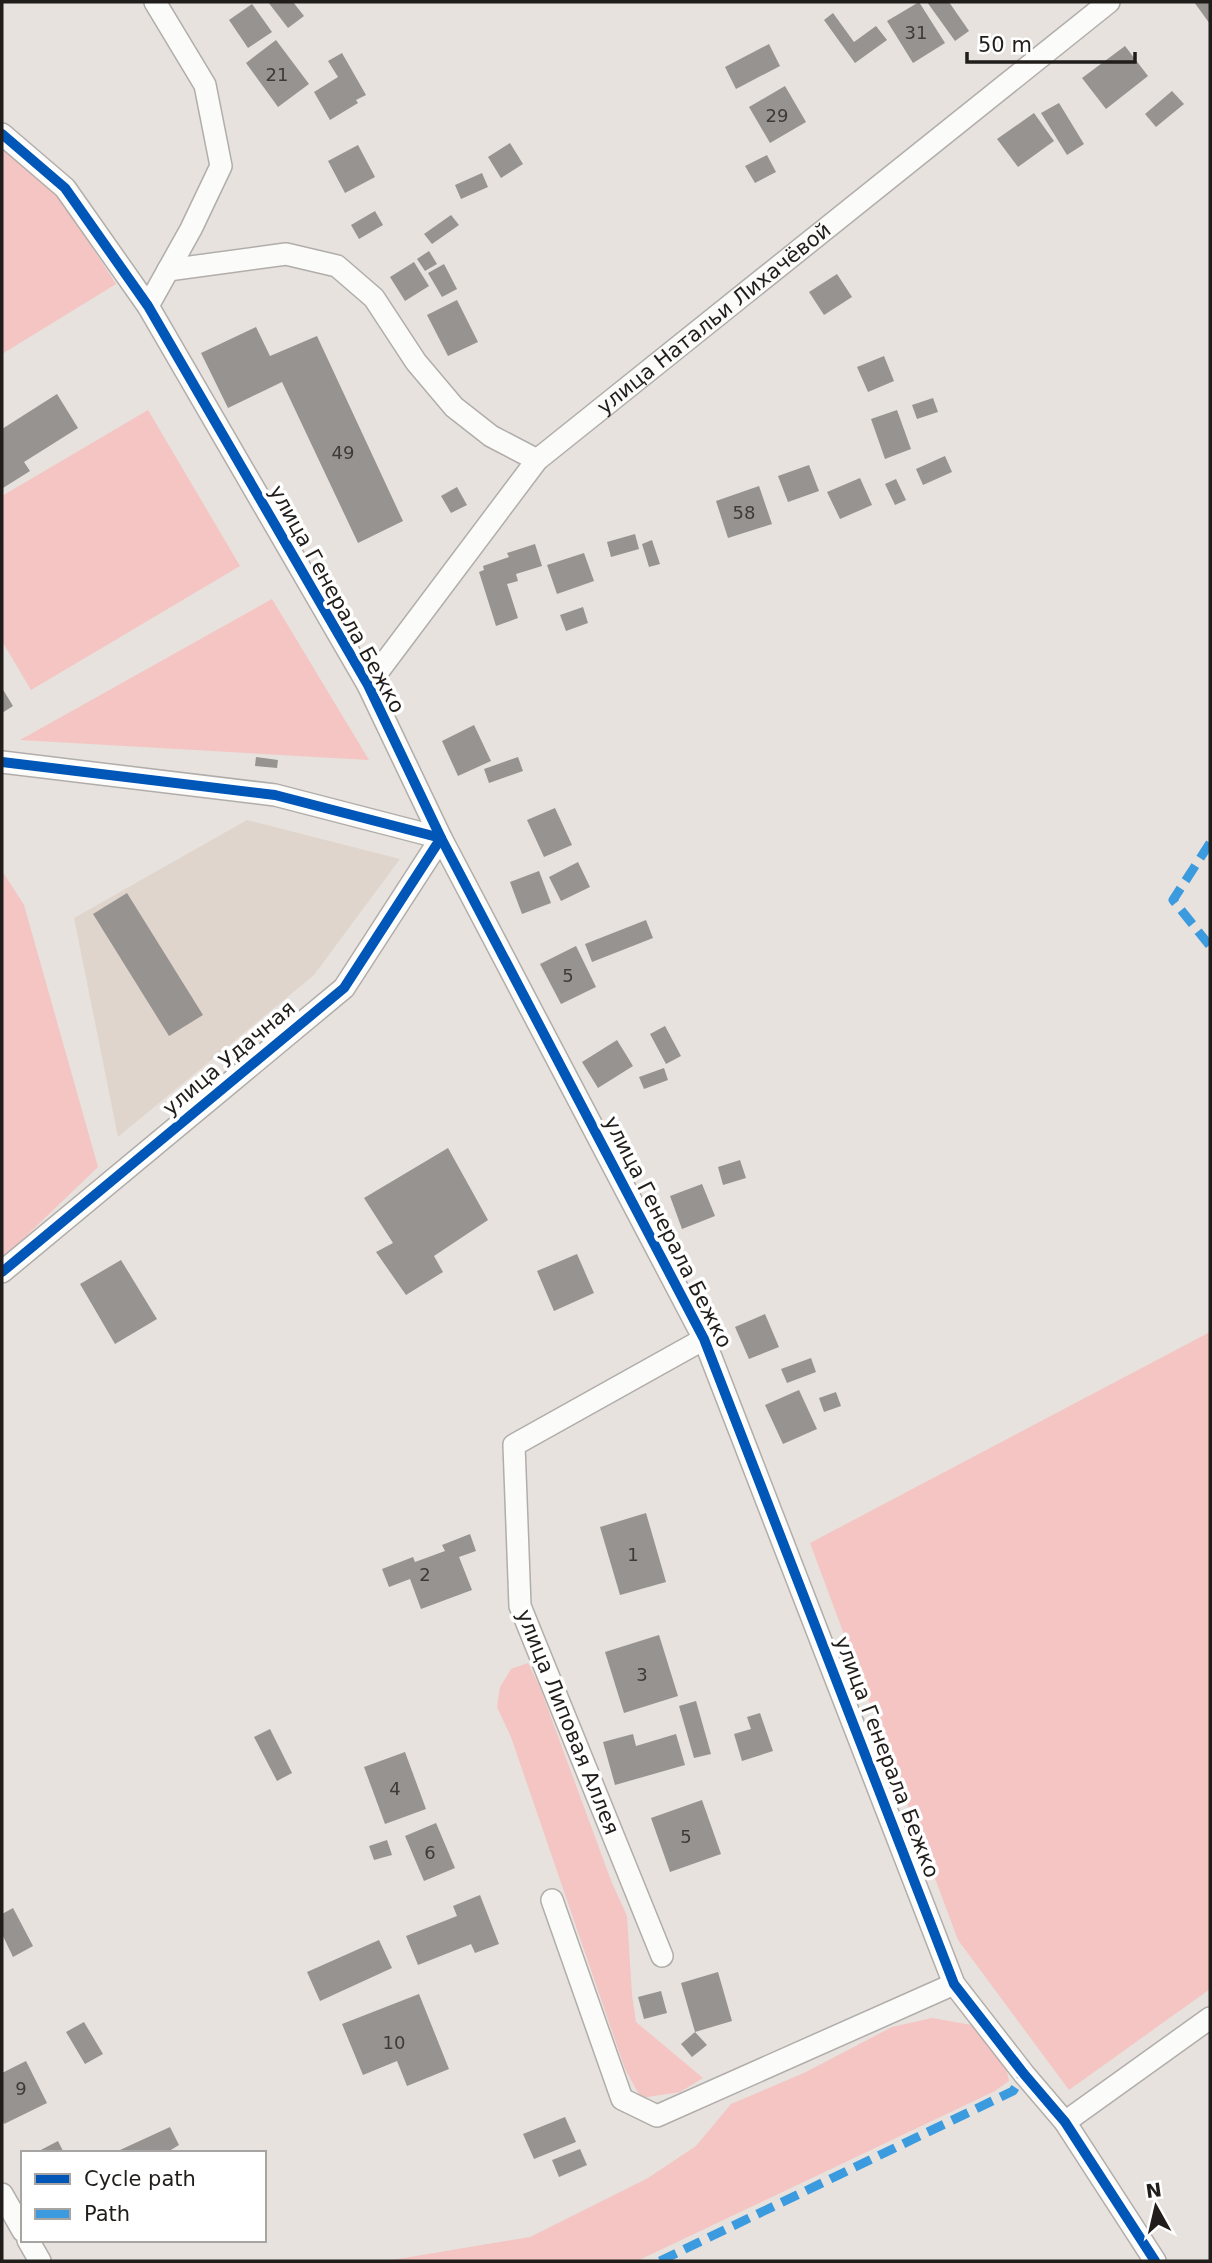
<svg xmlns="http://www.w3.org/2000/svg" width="1212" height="2263" viewBox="0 0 1212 2263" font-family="'DejaVu Sans',sans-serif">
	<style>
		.built { fill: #e0d5cd }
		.green { fill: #f4c5c2 }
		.building { fill: #979390 }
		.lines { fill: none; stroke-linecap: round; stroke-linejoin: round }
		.street-casing { stroke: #b1adaa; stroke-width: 24 }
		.street { stroke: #fbfbfa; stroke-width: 21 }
		.quiet { stroke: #3c9bdf; stroke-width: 9; stroke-dasharray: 18 9; stroke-linecap: butt }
		.cycleway-casing { stroke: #fff; stroke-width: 15 }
		.cycleway { stroke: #0057b8; stroke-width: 10 }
		.labels { text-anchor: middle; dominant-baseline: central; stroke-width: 7; stroke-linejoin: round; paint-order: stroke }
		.number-label { font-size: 18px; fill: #3e3a38 }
		.street-label { font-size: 21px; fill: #201d1a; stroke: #fff }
	</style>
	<rect width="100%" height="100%" fill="#e7e2dd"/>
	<polygon class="built" points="247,820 400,859 314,975 118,1137 74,918"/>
	<g class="green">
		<polygon points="2,146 60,198 116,284 2,354"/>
		<polygon points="148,410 240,566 31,690 2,641 2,541 4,539 2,536 2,496"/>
		<polygon points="272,599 369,760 20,740"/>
		<polygon points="2,871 24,905 98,1167 2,1259"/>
		<polygon points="1210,1332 1210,1989 1069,2090 958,1940 810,1543"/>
		<polygon points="528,1663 539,1685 612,1883 627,1916 632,1994 636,2022 703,2078 680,2092 641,2098 625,2069 511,1737 497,1707 500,1687 511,1669"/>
		<polygon points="932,2018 972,2025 1005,2063 1009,2081 995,2091 637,2261 386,2261 530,2237 648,2178 696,2146 731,2104 804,2073 892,2027"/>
	</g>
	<g class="building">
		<polygon points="268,2 293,2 304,16 288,28"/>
		<polygon points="919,2 945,43 913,63 887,21"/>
		<polygon points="927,2 949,2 969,31 955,41"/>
		<polygon points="1194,2 1210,2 1210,24"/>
		<polygon points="252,4 272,32 248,48 229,20"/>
		<polygon points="833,13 854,42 876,26 887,40 855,63 824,20"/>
		<polygon points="276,40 309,84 278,107 246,63"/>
		<polygon points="769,44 780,66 736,89 725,67"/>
		<polygon points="1125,46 1148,76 1106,109 1082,78"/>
		<polygon points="342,53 366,95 356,100 358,103 330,120 314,92 338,77 328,61"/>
		<polygon points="785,86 806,122 770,143 749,107"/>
		<polygon points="1172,91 1184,104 1156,127 1145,114"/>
		<polygon points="1059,103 1084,144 1067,155 1041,113"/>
		<polygon points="1034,113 1054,141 1018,167 997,139"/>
		<polygon points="510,143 523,164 501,178 488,157"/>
		<polygon points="358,145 375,177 345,193 328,161"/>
		<polygon points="767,155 776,172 755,183 745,166"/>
		<polygon points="482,173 488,187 461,199 455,185"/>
		<polygon points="375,211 383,225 359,239 351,225"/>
		<polygon points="451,215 459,225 432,244 424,234"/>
		<polygon points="429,251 437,264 425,271 417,259"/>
		<polygon points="414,262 429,286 405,301 390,277"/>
		<polygon points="444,264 457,289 442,297 428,273"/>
		<polygon points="837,274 852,297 824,315 809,292"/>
		<polygon points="457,300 478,342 448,356 427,315"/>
		<polygon points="256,327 270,356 317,336 403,521 358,543 282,382 228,408 201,353"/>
		<polygon points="884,356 894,381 868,392 857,367"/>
		<polygon points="57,394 78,428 24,462 30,471 3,488 2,429"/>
		<polygon points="933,398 938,412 917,419 912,405"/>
		<polygon points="897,410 911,449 885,459 871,419"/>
		<polygon points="945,456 952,472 923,485 916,469"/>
		<polygon points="809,465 819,491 788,502 778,476"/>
		<polygon points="860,478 872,505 840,519 827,492"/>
		<polygon points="896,479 906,500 895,505 885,484"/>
		<polygon points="759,486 772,524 728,538 716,501"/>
		<polygon points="457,487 467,505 451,513 441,496"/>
		<polygon points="635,534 639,549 611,557 607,542"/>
		<polygon points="652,540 660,564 649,567 642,544"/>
		<polygon points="535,544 542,566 516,574 518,581 507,584 518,618 496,626 479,572 484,570 483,566 509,557 507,553"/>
		<polygon points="584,553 594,581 557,594 547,565"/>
		<polygon points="583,607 588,623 566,631 560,615"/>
		<polygon points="2,688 13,706 2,713"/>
		<polygon points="474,725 491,761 458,776 442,741"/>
		<polygon points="256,757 278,760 277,768 255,766"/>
		<polygon points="518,757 523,771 489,783 484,769"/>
		<polygon points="555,808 572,845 544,857 527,820"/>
		<polygon points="578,862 590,887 561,901 549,877"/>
		<polygon points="539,871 551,903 522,914 510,882"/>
		<polygon points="127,893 203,1015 169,1036 93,914"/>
		<polygon points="646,920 653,938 592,962 585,944"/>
		<polygon points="576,946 596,987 561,1004 540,964"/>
		<polygon points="665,1026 681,1056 666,1064 650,1034"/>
		<polygon points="617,1040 633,1066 598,1088 582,1062"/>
		<polygon points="664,1068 668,1080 644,1089 639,1077"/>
		<polygon points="448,1148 488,1220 434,1256 443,1272 406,1295 376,1252 393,1243 364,1198"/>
		<polygon points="740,1160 746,1178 723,1185 718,1167"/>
		<polygon points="702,1184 715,1216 682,1229 670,1196"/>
		<polygon points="577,1254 594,1293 554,1311 537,1271"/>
		<polygon points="121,1260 157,1319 115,1344 80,1284"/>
		<polygon points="765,1314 779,1347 749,1359 735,1327"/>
		<polygon points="811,1358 816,1372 787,1383 781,1369"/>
		<polygon points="799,1390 817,1429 783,1444 765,1405"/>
		<polygon points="836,1392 841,1406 824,1412 819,1398"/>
		<polygon points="646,1513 666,1582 620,1595 600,1527"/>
		<polygon points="470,1534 476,1551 459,1557 472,1590 421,1609 410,1579 389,1587 382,1569 413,1557 415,1562 445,1551 442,1545"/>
		<polygon points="659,1635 678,1696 624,1713 605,1652"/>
		<polygon points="696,1701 711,1754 694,1758 679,1706"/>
		<polygon points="760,1713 773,1751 742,1761 734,1734 751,1729 747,1717"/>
		<polygon points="270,1729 292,1773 277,1781 254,1737"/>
		<polygon points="633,1734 636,1746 676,1734 685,1765 615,1785 603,1742"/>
		<polygon points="405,1752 426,1809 385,1824 364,1767"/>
		<polygon points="702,1800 721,1854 670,1872 651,1818"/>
		<polygon points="436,1823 455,1868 424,1881 405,1836"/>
		<polygon points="387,1840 392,1855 374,1860 369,1846"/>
		<polygon points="480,1895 499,1944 475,1953 471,1944 418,1965 406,1936 457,1916 453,1906"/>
		<polygon points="13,1908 33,1946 13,1957 2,1934 2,1914"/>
		<polygon points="379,1940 392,1968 320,2001 307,1972"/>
		<polygon points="718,1972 732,2021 695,2032 707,2045 692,2057 681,2044 695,2032 681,1983"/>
		<polygon points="661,1991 667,2013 644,2019 638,1997"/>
		<polygon points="419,1994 449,2069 407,2086 397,2061 363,2075 342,2024"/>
		<polygon points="84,2022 103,2054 85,2064 66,2032"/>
		<polygon points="26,2061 47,2103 4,2124 2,2119 2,2073"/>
		<polygon points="565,2117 576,2142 534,2159 523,2134"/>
		<polygon points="170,2127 179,2145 166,2153 122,2153 120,2150"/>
		<polygon points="58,2141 64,2153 35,2153"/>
		<polygon points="580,2149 587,2165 559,2177 552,2160"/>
	</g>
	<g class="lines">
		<defs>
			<g id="street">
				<polyline points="2,134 65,188 148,306 368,685 441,838 704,1339 954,1984 1024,2074 1065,2122 1155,2261"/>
				<polyline points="168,270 286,254 337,266 374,298 416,362 454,407 491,436 537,460"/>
				<polyline points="148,306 191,229 221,166 205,85 155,2"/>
				<path id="s1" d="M 368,685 L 537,460 L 1109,2"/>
				<polyline points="2,762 275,795 441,838 344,988 2,1272"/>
				<polyline points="552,1900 622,2099 657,2116 954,1984"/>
				<polyline points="662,1956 520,1606 514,1445 704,1339"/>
				<polyline points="1065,2122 1210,2018"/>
				<polyline points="2,2194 23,2231"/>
				<polyline points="28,2240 40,2261"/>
			</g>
		</defs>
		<use href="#street" class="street-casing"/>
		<use href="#street" class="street"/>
		<g class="quiet">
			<polyline points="1210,843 1173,900 1210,946"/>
			<polyline points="660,2261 1013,2091 1024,2074"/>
		</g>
		<defs>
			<g id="cycleway">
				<polyline points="2,134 65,188 148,306 368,685 441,838 704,1339 954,1984 1024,2074 1065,2122 1155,2261"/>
				<polyline points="2,762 275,795 441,838 344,988 2,1272"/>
			</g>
		</defs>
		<use href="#cycleway" class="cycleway-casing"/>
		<use href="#cycleway" class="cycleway"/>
	</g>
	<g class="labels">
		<g class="number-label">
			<text x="916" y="32">31</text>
			<text x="277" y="74">21</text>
			<text x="777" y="115">29</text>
			<text x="343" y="452">49</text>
			<text x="744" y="512">58</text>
			<text x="568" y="975">5</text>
			<text x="633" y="1554">1</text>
			<text x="425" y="1574">2</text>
			<text x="642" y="1674">3</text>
			<text x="395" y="1788">4</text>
			<text x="686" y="1836">5</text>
			<text x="430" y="1852">6</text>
			<text x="394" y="2042">10</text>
			<text x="21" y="2088">9</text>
		</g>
		<g class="street-label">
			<text stroke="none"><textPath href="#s1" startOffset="508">улица Натальи Лихачёвой</textPath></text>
			<text transform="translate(337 599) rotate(61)">улица Генерала Бежко</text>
			<text transform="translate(229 1058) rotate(-40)">улица Удачная</text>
			<text transform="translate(668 1232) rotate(63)">улица Генерала Бежко</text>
			<text transform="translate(568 1722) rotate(68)">улица Липовая Аллея</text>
			<text transform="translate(887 1757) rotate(69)">улица Генерала Бежко</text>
		</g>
	</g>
	<rect width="1212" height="2263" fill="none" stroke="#201d1a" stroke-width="7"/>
	<rect x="21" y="2151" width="245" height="91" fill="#ffffff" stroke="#a6a5a3" stroke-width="2"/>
	<rect x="35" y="2174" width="35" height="10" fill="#0057b8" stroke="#a6a5a3" stroke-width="2"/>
	<text x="84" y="2186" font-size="21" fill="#201d1a">Cycle path</text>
	<rect x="35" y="2209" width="35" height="10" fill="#3c9bdf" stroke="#a6a5a3" stroke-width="2"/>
	<text x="84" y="2221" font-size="21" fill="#201d1a">Path</text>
	<g transform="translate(1156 2207) rotate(352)" stroke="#ffffff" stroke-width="5" paint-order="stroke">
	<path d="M0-5L12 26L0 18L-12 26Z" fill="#201d1a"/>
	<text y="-10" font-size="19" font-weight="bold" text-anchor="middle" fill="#201d1a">N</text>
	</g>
	<path d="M967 52v10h168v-10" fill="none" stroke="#201d1a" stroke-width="3.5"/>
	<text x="978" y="52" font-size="21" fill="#201d1a" stroke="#ffffff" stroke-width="5" paint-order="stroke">50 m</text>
</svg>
